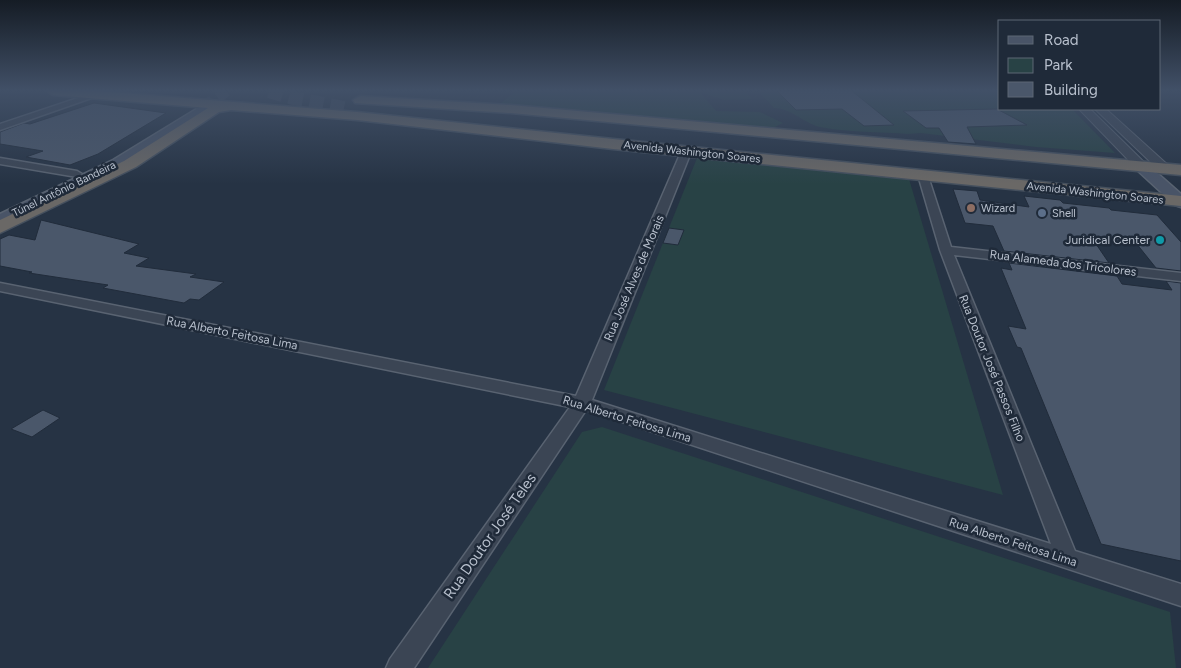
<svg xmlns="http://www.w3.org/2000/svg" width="1181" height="668" viewBox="0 0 1181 668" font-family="Figtree,sans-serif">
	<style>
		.green { fill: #284245 }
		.building { fill: #4a576a; stroke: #212c3b }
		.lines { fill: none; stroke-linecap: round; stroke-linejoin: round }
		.secondary-tunnel { stroke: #3c4859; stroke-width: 12; stroke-dasharray: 12 6; stroke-linecap: butt }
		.trunk-tunnel { stroke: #3c4859; stroke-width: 14; stroke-dasharray: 14 7; stroke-linecap: butt }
		.minor-casing { stroke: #596371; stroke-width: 3 }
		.tertiary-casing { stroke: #596371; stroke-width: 2 }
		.secondary-casing { stroke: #596371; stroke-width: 3 }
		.trunk-casing { stroke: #45505e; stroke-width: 3 }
		.minor { fill: #3b4554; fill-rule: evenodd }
		.tertiary { fill: #3b4554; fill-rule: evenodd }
		.secondary { fill: #495467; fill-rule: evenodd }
		.trunk { fill: #6a6866; fill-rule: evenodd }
		.education-dot { fill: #8d6e63; stroke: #1f2a39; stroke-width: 2 }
		.service-dot { fill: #5c6f8a; stroke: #1f2a39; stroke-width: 2 }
		.culture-dot { fill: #0f9aa8; stroke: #1f2a39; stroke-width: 2 }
		.labels { text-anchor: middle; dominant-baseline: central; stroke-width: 5; stroke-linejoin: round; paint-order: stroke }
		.far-street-label { font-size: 11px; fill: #b8c0cd; stroke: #1f2a39 }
		.far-poi-label { font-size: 11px; fill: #b8c0cd; stroke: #1f2a39; text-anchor: start }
		.poi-label { font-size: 12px; fill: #b8c0cd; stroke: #1f2a39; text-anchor: end }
		.street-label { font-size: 12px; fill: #b8c0cd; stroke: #1f2a39 }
		.near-street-label { font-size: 15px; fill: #b8c0cd; stroke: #1f2a39 }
	</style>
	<rect width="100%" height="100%" fill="#263344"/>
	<g class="green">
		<polygon points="516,91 745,91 752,99 724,100 700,92 716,111 760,112 783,123 773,128 500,104"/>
		<path d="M 758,91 L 1000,91 L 1000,109 L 1072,109 L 1115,153 L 1036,147 L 921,133 L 908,134 C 881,132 845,132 820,127 C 803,123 791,108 774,108 Z"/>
		<polygon points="697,158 909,179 1003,495 604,390"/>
		<polygon points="602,427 1170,612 1176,668 428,668 582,432"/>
	</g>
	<g class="building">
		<polygon points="777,91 852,91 894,125 864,126 842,109 796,110"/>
		<polygon points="94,103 166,113 98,154 70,165 26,157 43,151 0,144 0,132 24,123 30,124"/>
		<polygon points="997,109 1027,125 967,127 976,144 948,142 939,128 926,128 903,111"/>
		<polygon points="953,189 977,191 980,200 1029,207 1024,196 1060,200 1063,203 1109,208 1111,210 1157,215 1181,242 1181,271 1156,268 1136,243 1092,238 1109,263 1004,251 993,226 965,223"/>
		<polygon points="41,220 139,244 124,253 149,258 136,266 196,274 190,277 224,282 199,300 190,299 184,303 103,288 108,285 29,273 32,272 0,266 0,239 9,235 35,240"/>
		<polygon points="669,228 684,230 678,245 663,243"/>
		<polygon points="1009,263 1117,276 1122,284 1172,290 1166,281 1181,283 1181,561 1101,544 1021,348 1017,347 1008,326 1026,329 1001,268 1012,270"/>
		<polygon points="43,410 60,418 32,437 11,429"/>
	</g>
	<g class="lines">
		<polyline class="secondary-tunnel" points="203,108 226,91"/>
		<polyline class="trunk-tunnel" points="269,91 293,98 344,108"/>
		<defs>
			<g id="minor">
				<polygon points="93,93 100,95 0,130 0,124"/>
				<polygon points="686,149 691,152 592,400 1051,544 940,250 918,175 919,173 927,173 951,247 1181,273 1181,281 954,255 1075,551 1181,584 1181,606 586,410 414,668 386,668 390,659 570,407 0,291 0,283 576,396 681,152"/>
				<polygon points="0,158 77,171 82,174 77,177 0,164"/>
			</g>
			<g id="tertiary">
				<polygon points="1079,109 1090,109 1146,164 1148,167 1146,170 1138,170"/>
				<polygon points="1095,109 1106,109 1169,166 1171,169 1169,172 1161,172"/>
			</g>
			<g id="secondary">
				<polygon points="203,105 207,106 209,108 207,110 123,166 0,225 0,214 113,160"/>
				<polygon points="1142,163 1147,164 1181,194 1181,207 1175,205 1137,170 1135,167 1137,164"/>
			</g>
			<g id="trunk">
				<polygon points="47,91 98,91 357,112 613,139 1181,196 1181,206 613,149 357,120 231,110 219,112 136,167 0,233 0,220 124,161 208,108 53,95"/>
				<polygon points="360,96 511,105 1181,165 1181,175 511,113 355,103 353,100"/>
			</g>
		</defs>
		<use href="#minor" class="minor-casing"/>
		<use href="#tertiary" class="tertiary-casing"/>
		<use href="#secondary" class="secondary-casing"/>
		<use href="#trunk" class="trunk-casing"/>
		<use href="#minor" class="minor"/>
		<use href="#tertiary" class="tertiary"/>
		<use href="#secondary" class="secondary"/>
		<use href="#trunk" class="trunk"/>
	</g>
	<linearGradient id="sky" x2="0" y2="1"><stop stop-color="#151c25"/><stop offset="0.49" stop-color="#415067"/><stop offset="1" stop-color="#415067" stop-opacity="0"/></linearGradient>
	<rect width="1181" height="184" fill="url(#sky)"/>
	<circle class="education-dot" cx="971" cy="208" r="5"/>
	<circle class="service-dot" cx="1042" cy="213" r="5"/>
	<circle class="culture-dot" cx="1160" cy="240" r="5"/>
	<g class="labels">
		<g class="far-street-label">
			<text transform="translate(692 152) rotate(6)">Avenida Washington Soares</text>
			<text transform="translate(64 189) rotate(-26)">Túnel Antônio Bandeira</text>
			<text transform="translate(1095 193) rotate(6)">Avenida Washington Soares</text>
		</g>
		<g class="far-poi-label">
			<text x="981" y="208">Wizard</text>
			<text x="1052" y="213">Shell</text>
		</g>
		<g class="poi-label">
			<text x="1150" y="240">Juridical Center</text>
		</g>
		<g class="street-label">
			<text transform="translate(1063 263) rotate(7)">Rua Alameda dos Tricolores</text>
			<text transform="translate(634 278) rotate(-67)">Rua José Alves de Morais</text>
			<text transform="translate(232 333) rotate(11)">Rua Alberto Feitosa Lima</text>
			<text transform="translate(992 368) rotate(68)">Rua Doutor José Passos Filho</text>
			<text transform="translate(627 419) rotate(17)">Rua Alberto Feitosa Lima</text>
			<text transform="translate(1013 542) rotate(18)">Rua Alberto Feitosa Lima</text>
		</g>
		<g class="near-street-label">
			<text transform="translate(490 536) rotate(-55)">Rua Doutor José Teles</text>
		</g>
	</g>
	<rect x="998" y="20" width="162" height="90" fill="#1f2a39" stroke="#5c6674"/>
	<rect x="1008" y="36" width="25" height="8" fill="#495467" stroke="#5c6674"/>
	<text x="1044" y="45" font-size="15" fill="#b8c0cd">Road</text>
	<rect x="1008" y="58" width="25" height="15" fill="#284245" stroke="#5c6674"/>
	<text x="1044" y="70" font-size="15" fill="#b8c0cd">Park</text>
	<rect x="1008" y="82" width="25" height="15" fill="#4a576a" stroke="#5c6674"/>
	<text x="1044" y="95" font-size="15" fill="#b8c0cd">Building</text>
</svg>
